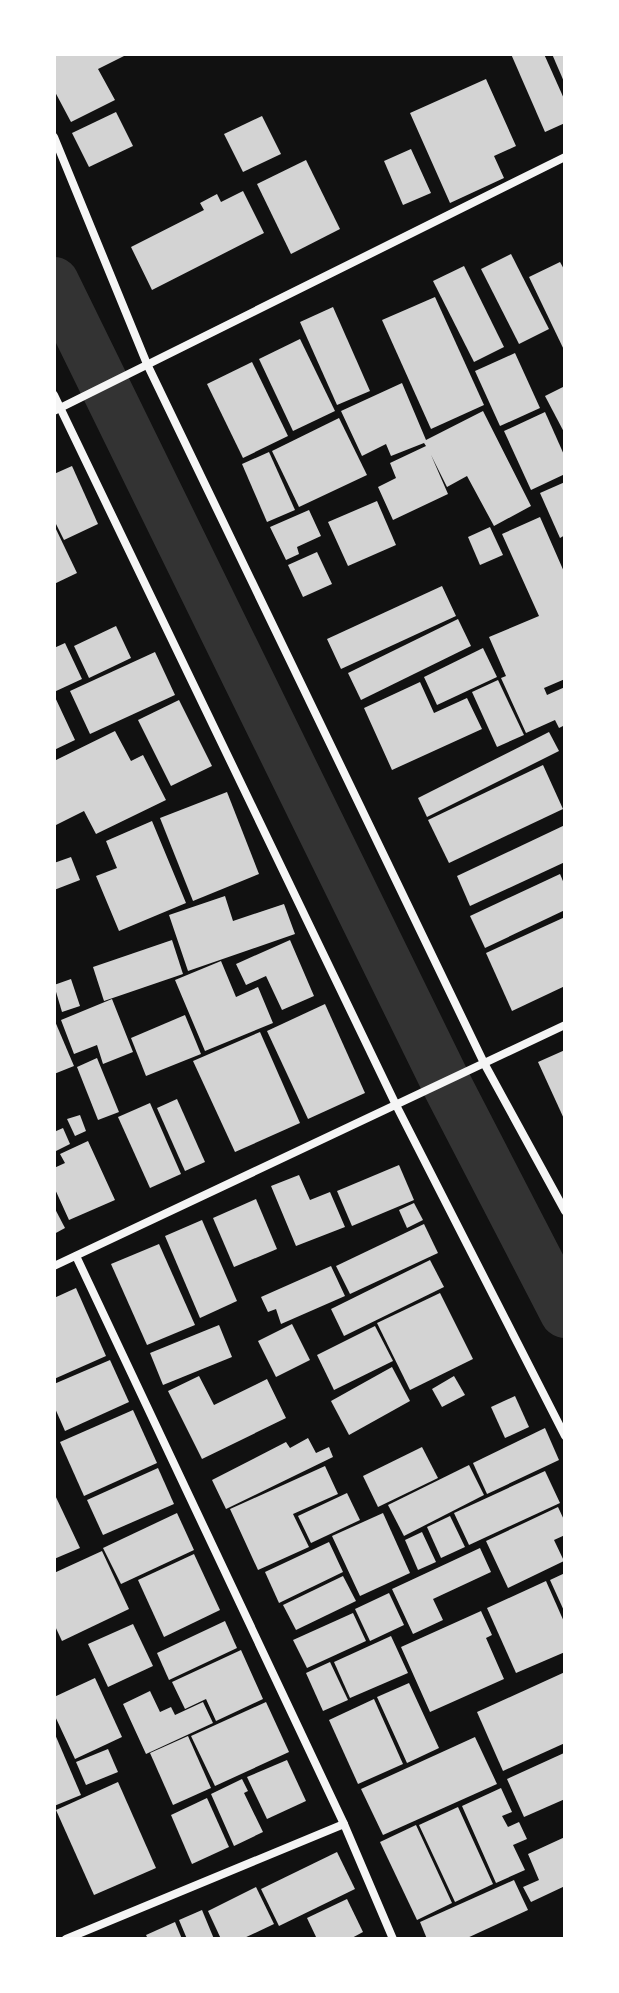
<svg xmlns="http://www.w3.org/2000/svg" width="619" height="1993" viewBox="0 0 619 1993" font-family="Ubuntu,sans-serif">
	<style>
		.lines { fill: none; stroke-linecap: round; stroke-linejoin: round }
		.canal { stroke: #333; stroke-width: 50 }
		.building { fill: #d3d3d3 }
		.minor { stroke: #f5f5f5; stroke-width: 8 }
	</style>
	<rect width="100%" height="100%" fill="#111"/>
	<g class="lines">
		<polyline class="canal" points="54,282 445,1081 565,1313"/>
	</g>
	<g class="building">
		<polygon points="54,54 128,54 98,69 115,100 71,122 54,90"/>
		<polygon points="511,54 544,54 565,101 565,123 545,132"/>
		<polygon points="552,54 565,54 565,84"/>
		<polygon points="486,79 516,146 494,156 504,178 450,203 410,113"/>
		<polygon points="116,112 133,146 89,167 72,133"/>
		<polygon points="262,116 281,154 243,172 224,134"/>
		<polygon points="411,149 431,193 403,205 384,161"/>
		<polygon points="306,160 340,229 291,254 257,184"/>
		<polygon points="243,191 264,233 152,290 131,247 204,210 200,203 217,194 221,202"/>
		<polygon points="511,254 549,329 519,344 481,269"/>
		<polygon points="560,262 565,271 565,352 529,277"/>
		<polygon points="464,266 504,347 474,362 433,281"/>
		<polygon points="435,297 484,405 431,429 382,320"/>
		<polygon points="333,307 370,391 337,405 300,322"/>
		<polygon points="300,339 335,411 293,431 259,359"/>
		<polygon points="515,353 540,408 500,426 475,371"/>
		<polygon points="252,362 288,436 243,458 207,384"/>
		<polygon points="402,383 426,440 483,411 531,506 494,526 467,476 447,487 431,455 448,494 393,520 378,487 396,478 390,463 426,446 424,443 391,456 386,444 362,456 341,411"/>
		<polygon points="565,386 565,434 545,396"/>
		<polygon points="545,412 565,457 565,474 531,490 504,431"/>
		<polygon points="339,418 367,475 299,507 272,451"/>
		<polygon points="269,452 295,510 267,522 242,464"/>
		<polygon points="72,466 98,524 64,540 54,520 54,474"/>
		<polygon points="565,482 565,535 560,538 540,493"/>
		<polygon points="377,501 396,545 348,566 328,522"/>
		<polygon points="309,510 321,536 297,547 299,554 286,560 270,527"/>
		<polygon points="540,517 565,574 565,679 544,688 547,695 565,687 565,725 559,728 555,720 526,733 501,678 506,676 489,637 539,616 502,534"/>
		<polygon points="54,525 77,573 54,584"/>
		<polygon points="490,527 503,555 480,565 468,537"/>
		<polygon points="317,552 332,584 303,597 288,565"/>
		<polygon points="442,586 456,616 341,669 327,639"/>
		<polygon points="458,619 471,646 361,700 348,673"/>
		<polygon points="116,626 131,658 89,678 74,646"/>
		<polygon points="65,643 82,679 54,692 54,648"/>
		<polygon points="483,648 497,677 437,705 424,677"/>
		<polygon points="155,652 175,695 90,734 70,691"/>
		<polygon points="498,680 524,735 497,747 472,692"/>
		<polygon points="420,682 434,713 467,698 482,729 392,770 364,708"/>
		<polygon points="54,695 75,740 54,750"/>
		<polygon points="179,700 212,766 171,786 138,720"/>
		<polygon points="115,731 131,761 143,755 166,800 96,834 84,811 54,826 54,761"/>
		<polygon points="549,732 559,751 427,817 418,798"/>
		<polygon points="543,765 563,809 449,863 428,820"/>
		<polygon points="227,792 259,874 193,901 160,818"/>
		<polygon points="152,821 186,903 119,931 96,876 117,868 106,841"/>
		<polygon points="565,825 565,862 470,906 457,876"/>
		<polygon points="71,857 80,880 54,890 54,863"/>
		<polygon points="560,874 565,886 565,910 485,948 470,916"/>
		<polygon points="225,896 233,921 284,904 295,934 188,971 169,915"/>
		<polygon points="565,917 565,986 512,1011 486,953"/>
		<polygon points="172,940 183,974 104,1001 93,967"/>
		<polygon points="290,940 314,996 282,1010 266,976 246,985 236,964"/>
		<polygon points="221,961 236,997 258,987 273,1023 205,1051 175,980"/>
		<polygon points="71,979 80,1006 62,1012 54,985"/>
		<polygon points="112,999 133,1052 103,1064 97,1045 74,1054 61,1020"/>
		<polygon points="325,1004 365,1093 308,1119 267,1031"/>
		<polygon points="185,1015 201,1054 146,1076 131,1038"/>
		<polygon points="54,1019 74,1066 54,1074"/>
		<polygon points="260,1032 300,1123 235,1152 193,1061"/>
		<polygon points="565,1050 565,1121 538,1062"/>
		<polygon points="97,1058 119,1112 98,1120 77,1067"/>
		<polygon points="177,1099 205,1162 185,1171 157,1108"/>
		<polygon points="150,1103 181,1174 150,1188 118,1117"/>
		<polygon points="80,1115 86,1131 75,1136 67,1119"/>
		<polygon points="63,1128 70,1144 54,1152 54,1132"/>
		<polygon points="88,1141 115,1200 69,1220 54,1187 54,1168 65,1163 60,1154"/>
		<polygon points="399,1165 414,1200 352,1226 337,1191"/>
		<polygon points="299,1175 310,1200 330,1192 345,1227 296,1246 271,1186"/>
		<polygon points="256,1199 277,1249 234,1267 213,1218"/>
		<polygon points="414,1203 423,1220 407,1228 399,1210"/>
		<polygon points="54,1207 65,1228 54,1234"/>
		<polygon points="202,1220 237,1301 200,1318 165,1236"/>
		<polygon points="424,1224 438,1253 350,1294 336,1266"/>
		<polygon points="159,1244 195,1325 147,1345 111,1264"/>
		<polygon points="430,1260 444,1287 344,1336 331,1309"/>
		<polygon points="331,1266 345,1296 281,1324 276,1309 268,1312 261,1297"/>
		<polygon points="76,1288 106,1356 54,1379 54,1298"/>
		<polygon points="440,1293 473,1359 410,1390 377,1323"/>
		<polygon points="292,1324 310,1360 276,1377 258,1341"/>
		<polygon points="219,1325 232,1357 163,1385 150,1353"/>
		<polygon points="375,1326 393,1361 334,1390 317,1355"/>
		<polygon points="110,1360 129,1402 65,1431 54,1406 54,1384"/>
		<polygon points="392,1367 410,1401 349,1435 331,1401"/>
		<polygon points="199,1376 214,1405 267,1379 286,1418 202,1459 168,1391"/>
		<polygon points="454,1376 465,1395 442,1407 432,1389"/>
		<polygon points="515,1396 529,1427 505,1438 491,1407"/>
		<polygon points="133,1410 157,1463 84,1496 60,1442"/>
		<polygon points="545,1428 559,1460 487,1494 473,1463"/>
		<polygon points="308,1438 316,1453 329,1447 333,1457 226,1509 212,1480 286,1442 290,1448"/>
		<polygon points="422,1447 438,1478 378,1507 363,1476"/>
		<polygon points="469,1465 484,1495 404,1536 388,1505"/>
		<polygon points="325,1466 338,1494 293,1514 309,1547 258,1570 230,1509"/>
		<polygon points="158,1468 174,1504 103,1535 87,1500"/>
		<polygon points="545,1471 560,1503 469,1545 454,1513"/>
		<polygon points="54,1493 80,1548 54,1559"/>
		<polygon points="347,1493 360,1520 311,1543 298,1516"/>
		<polygon points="558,1507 565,1522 565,1535 554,1540 564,1561 508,1588 486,1541"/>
		<polygon points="177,1513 194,1550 121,1584 103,1548"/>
		<polygon points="383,1513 410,1573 360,1596 332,1536"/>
		<polygon points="450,1516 465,1547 441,1558 427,1527"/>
		<polygon points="422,1532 436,1562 418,1570 405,1540"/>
		<polygon points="329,1542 343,1572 279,1603 265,1572"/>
		<polygon points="480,1548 491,1572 433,1599 443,1620 413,1634 392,1589"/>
		<polygon points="102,1551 129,1609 62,1641 54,1624 54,1573"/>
		<polygon points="194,1554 220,1610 164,1637 138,1580"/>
		<polygon points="565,1573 565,1613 550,1580"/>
		<polygon points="343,1576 356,1601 296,1630 283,1605"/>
		<polygon points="546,1581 565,1624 565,1652 516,1673 487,1608"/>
		<polygon points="389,1593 404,1625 370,1641 355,1609"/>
		<polygon points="481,1611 492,1635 486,1638 504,1679 430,1712 401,1647"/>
		<polygon points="353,1613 366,1641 307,1668 293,1640"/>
		<polygon points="225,1621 237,1648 169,1680 157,1653"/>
		<polygon points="133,1624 153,1666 108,1687 88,1644"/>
		<polygon points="391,1636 408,1673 350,1698 334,1662"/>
		<polygon points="241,1650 263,1699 216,1721 206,1699 185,1709 172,1682"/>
		<polygon points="330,1662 348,1700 323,1711 306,1673"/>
		<polygon points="565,1672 565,1743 503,1771 477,1712"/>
		<polygon points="95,1678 122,1737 75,1759 54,1714 54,1697"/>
		<polygon points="409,1683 439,1748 407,1763 377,1697"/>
		<polygon points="150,1691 160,1712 171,1707 175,1715 203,1702 213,1723 146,1754 123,1704"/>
		<polygon points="374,1699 403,1764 358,1784 329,1720"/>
		<polygon points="266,1702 289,1752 215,1786 191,1736"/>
		<polygon points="54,1732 81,1795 54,1806"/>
		<polygon points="188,1736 211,1788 173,1805 150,1753"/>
		<polygon points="475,1737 497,1784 383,1835 361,1789"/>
		<polygon points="108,1749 118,1772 86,1785 76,1762"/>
		<polygon points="564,1753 565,1799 524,1817 507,1779"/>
		<polygon points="287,1760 306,1801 267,1819 247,1777"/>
		<polygon points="242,1779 248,1791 244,1793 263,1832 234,1846 211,1794"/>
		<polygon points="118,1782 156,1868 94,1895 56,1810"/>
		<polygon points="501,1788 512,1812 502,1816 508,1827 519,1822 527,1839 513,1845 525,1870 496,1883 462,1806"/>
		<polygon points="207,1798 229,1847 192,1864 171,1815"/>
		<polygon points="458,1807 493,1884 455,1902 419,1825"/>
		<polygon points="416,1825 452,1903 417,1920 380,1842"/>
		<polygon points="565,1837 565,1886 531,1902 523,1887 539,1880 528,1854"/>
		<polygon points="337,1852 355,1889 279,1926 261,1889"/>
		<polygon points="514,1880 528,1910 465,1939 427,1939 420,1922"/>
		<polygon points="256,1887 274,1924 242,1939 221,1939 208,1911"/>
		<polygon points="347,1899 363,1932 350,1939 317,1939 307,1918"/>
		<polygon points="202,1910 214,1939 187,1939 179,1920"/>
		<polygon points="175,1922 182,1939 148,1939 146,1935"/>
	</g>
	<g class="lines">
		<g class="minor">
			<polyline points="54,137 147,364 484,1063 565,1211"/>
			<polyline points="54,395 396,1105 565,1436"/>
			<polyline points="54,411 565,157"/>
			<polyline points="76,1256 344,1824 393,1939"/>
			<polyline points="54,1266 565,1025"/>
			<polyline points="66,1939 344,1824"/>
		</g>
	</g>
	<rect width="619" height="1993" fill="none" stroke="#ffffff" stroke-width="112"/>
</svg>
